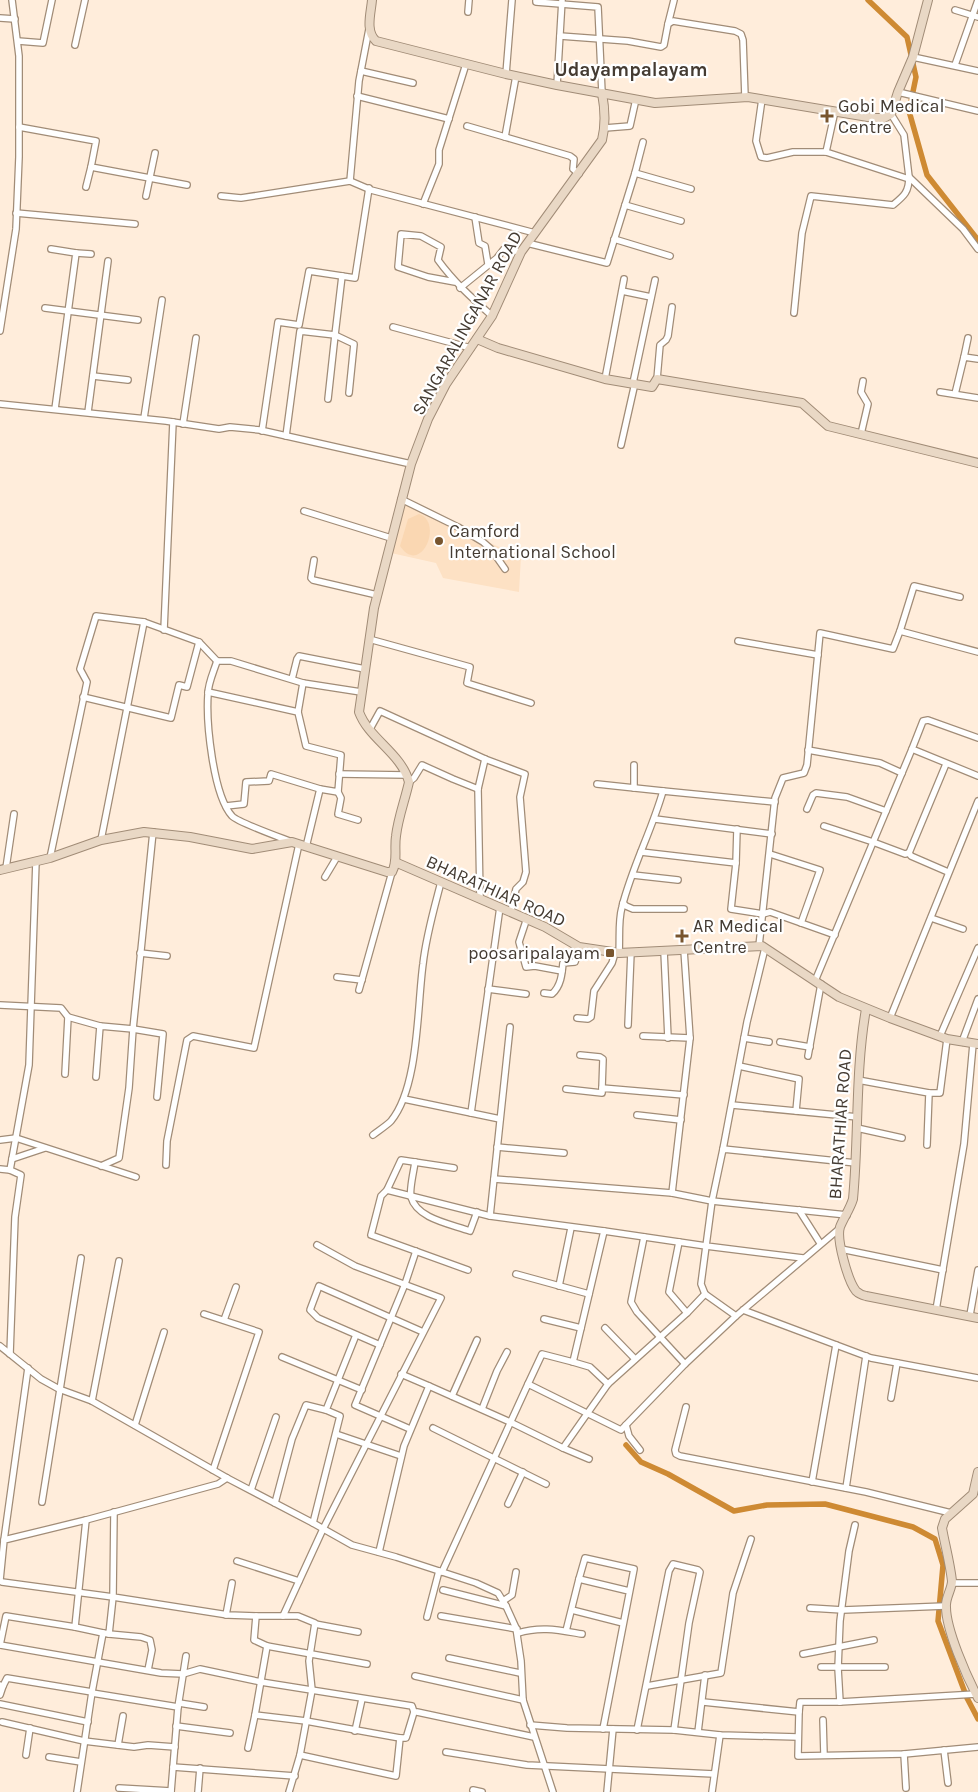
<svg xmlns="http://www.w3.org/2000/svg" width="978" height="1792" viewBox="0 0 978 1792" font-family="Karla,sans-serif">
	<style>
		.built { fill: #fde1c4 }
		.green { fill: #fad7b2 }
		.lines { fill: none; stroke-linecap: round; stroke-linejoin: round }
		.canal { stroke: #ce8a33; stroke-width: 5.5 }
		.street-casing { stroke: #a18c77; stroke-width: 8 }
		.secondary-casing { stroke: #a18c77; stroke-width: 10 }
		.street { stroke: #fff; stroke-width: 5.5 }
		.secondary { stroke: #e9d8c5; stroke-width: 8 }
		.poi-dot { fill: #78552e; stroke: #fff; stroke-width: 2 }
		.labels { text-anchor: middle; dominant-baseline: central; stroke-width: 4.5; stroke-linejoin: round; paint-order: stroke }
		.poi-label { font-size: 18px; fill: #443b32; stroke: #fff; text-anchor: start }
		.street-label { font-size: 18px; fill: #443b32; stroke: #fff }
		.neighbourhood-label { font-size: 19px; font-weight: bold; fill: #443b32; stroke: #fff }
	</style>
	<rect width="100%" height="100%" fill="#ffeddb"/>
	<polygon class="built" points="404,504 454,528 521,556 519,592 443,578 436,563 391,553"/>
	<path class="green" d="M 419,514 C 444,522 421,577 400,546 L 408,519 Z"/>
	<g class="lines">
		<g class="canal">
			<polyline points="868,0 907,37 916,77 909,111 927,175 978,240"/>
			<polyline points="626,1445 641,1462 668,1474 734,1511 767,1505 825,1504 913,1527 935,1539 943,1565 938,1621 967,1698 978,1719"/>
		</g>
		<defs>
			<g id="street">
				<polyline points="536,0 536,2 598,7 602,93"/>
				<polyline points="955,10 978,17"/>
				<polyline points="468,12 469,0"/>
				<polyline points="0,18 15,19"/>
				<polyline points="668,24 674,0"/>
				<polyline points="560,36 628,41 661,47 664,45 668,24 673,21 735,31 741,34 743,40 745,97"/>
				<polyline points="18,41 43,43 52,0"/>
				<polyline points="75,45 85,0"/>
				<polyline points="913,57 978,71"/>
				<polyline points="955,65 978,0"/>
				<polyline points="361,71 413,83"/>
				<polyline points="506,74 512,0"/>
				<polyline points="516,76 505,137 570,156 574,159 573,169 579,174"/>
				<polyline points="557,85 562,0"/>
				<polyline points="898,92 978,111"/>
				<polyline points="357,96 449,119"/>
				<polyline points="762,99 756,141 761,157 767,158 793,152 826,152"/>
				<polyline points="835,111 826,152 909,179"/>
				<polyline points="891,114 904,135 909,177 963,229 978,249"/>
				<polyline points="467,126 505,137"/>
				<polyline points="19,127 96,141 91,167 187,185"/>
				<polyline points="605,128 630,126 636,99"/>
				<polyline points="635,173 643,142"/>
				<polyline points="350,181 359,81 369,29"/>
				<polyline points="86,187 91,167"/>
				<polyline points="146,196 155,153"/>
				<polyline points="221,196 241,198 350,181 371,190 535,233"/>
				<polyline points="423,204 439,164 439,150 466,64"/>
				<polyline points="625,205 681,221"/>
				<polyline points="16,213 135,224"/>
				<polyline points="475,217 479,243 485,246 488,264"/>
				<polyline points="614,239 670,256"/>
				<polyline points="527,243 607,263 635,173 691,189"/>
				<polyline points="51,249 76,253 55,409"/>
				<polyline points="76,253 91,254"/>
				<path d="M 455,282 L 428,277 L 398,267 L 401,234 L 421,236 L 441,247 L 438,260 C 454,282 472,298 492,316"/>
				<polyline points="460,288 497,258 504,249 521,252"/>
				<polyline points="622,291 651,297"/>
				<polyline points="45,308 138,320"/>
				<path d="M 794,313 L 802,233 L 811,196 L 893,205 C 904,196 909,192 909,177"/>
				<polyline points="393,327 471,348"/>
				<polyline points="0,331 16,229 19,157 19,56 12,0"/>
				<polyline points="964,357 968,338"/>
				<polyline points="93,376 128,380"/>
				<polyline points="605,379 624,279"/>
				<polyline points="657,379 660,345 666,340 668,336 672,307"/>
				<polyline points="633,383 655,280"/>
				<polyline points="940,392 978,398"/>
				<polyline points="955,394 964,357 978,359"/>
				<polyline points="328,399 335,335 354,344 349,393"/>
				<polyline points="0,404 166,421 219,429 230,427 260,430 411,464"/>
				<polyline points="88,412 108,261"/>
				<polyline points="144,418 162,300"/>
				<polyline points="183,424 196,338"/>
				<polyline points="262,431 278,322 299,325 309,271 342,276"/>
				<polyline points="861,434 868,404 861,392 863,381"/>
				<polyline points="286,436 300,331 335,335 342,276 355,278 369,188"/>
				<polyline points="621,445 635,383"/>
				<polyline points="401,499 458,527 483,542 491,549 505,569"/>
				<polyline points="304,511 391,538"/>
				<polyline points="314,560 311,578 313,580 377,595"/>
				<polyline points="164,630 173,422"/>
				<polyline points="900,631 914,586 960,597"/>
				<polyline points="369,639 470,667 467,683 531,703"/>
				<polyline points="738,641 818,655"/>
				<polyline points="292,679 297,659 299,656 365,669"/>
				<polyline points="208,692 298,712 306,746 341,755 338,792 320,789 271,774 269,781 246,782 244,804 226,806"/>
				<polyline points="83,697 171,718 179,685 187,687 199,642"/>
				<polyline points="298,712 303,683"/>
				<polyline points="370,729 380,711 485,759 525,774 520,797 526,872 523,882 516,889 511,911"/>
				<polyline points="978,738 928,720 923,721 912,749 978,776"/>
				<polyline points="808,750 880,763 902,773"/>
				<polyline points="339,774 407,775"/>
				<polyline points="409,782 414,778 422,765 453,779 478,789"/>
				<polyline points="597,784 663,791"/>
				<polyline points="634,788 634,765"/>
				<polyline points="338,792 341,798 338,814 358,820"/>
				<polyline points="807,809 813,795 816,793 847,797 886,811"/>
				<polyline points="655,819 772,834"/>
				<polyline points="824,826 873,842 905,854 909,853 911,856 948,872"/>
				<polyline points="101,840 144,622"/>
				<path d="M 292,842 C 282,838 237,822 232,816 C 213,795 206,722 208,694 C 208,683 214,671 217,661 L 231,661 L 303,683 L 361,692"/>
				<polyline points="306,847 320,789"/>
				<polyline points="641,852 736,863 731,909 763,914 770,912 835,935"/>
				<polyline points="909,853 946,764"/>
				<polyline points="770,854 820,870 801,923"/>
				<polyline points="50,858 87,682 80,669 96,616 144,622 199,642 217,661"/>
				<polyline points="736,863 737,829"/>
				<polyline points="6,868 14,814"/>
				<polyline points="633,875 678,880"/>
				<polyline points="325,877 337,857"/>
				<polyline points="480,898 478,789 485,759"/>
				<polyline points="623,903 626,906 633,909 684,909"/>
				<polyline points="527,918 519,942 526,967 535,966 562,971"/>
				<polyline points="931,918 963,929"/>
				<polyline points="759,946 775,798 783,778 804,773 807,765 820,633 893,649 900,631 978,652"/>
				<polyline points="664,951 668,1038"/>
				<polyline points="140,953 167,956"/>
				<path d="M 619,953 C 620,938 618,921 622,907 C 632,867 652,830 663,791 L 775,802"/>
				<polyline points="337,977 362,980"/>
				<polyline points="815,981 912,749"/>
				<polyline points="488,989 526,994"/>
				<polyline points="359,990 392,872"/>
				<path d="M 544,993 L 552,994 C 561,986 562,974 563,963 L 575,962 L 579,947"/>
				<polyline points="0,1005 61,1008 68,1017 65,1074"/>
				<polyline points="68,1017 100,1026"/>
				<polyline points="577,1018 588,1019 591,1017 594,991 612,963 615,953"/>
				<polyline points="890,1018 978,801"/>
				<polyline points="628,1025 631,952"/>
				<polyline points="643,1036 690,1038"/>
				<polyline points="940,1036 978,948"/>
				<polyline points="744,1038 769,1042"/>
				<polyline points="780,1042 810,1047"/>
				<polyline points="962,1042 978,999"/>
				<polyline points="580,1055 600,1057 603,1059 602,1088"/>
				<polyline points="808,1056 821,984"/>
				<polyline points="739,1066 799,1079 796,1111"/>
				<polyline points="96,1077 100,1026 133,1029 153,832"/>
				<polyline points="858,1080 929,1093 927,1145"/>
				<polyline points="566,1089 602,1093 602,1088 684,1095"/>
				<polyline points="929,1093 940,1093 947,1039"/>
				<polyline points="404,1099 500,1119"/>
				<polyline points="732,1105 858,1117"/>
				<polyline points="471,1113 500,907"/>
				<polyline points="637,1115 681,1120"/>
				<polyline points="857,1128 902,1138"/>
				<path d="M 373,1135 C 378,1131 386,1126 391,1121 C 419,1087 417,1008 423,964 C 426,936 434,909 441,882"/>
				<polyline points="0,1140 16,1138 136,1177"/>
				<polyline points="497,1147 564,1153"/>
				<polyline points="723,1149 747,1022 765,948"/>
				<polyline points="12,1159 45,1148"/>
				<path d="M 415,1162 C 414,1170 409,1190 411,1197 C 417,1219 451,1224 470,1231 L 477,1212"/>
				<polyline points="166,1165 167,1141 187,1040 193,1036 254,1048 299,844"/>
				<polyline points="101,1166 119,1158 129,1088 133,1029 163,1034 157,1097"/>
				<polyline points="454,1168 401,1160 387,1190 381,1196 371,1235 468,1270"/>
				<polyline points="0,1169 10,1170"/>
				<polyline points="494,1179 672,1193 690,1038 684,950"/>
				<polyline points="387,1190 490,1216 604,1231 573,1362 590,1367 608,1384"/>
				<polyline points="672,1193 712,1201 847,1215"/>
				<polyline points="799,1210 820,1243"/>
				<polyline points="490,1216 510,1027"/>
				<polyline points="604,1231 706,1246 701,1284 705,1294"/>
				<polyline points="644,1237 631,1302 637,1312 685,1364"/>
				<polyline points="679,1242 669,1292 687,1313"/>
				<polyline points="841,1249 943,1270"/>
				<polyline points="803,1258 706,1246 712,1201 723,1149 856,1163"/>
				<polyline points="516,1274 589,1294"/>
				<polyline points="559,1286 571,1228"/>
				<polyline points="743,1310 871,1358 978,1378"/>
				<polyline points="936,1310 964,1144 973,1044"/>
				<polyline points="204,1314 259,1332 213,1470"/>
				<polyline points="970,1315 978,1270"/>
				<polyline points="544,1319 581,1328"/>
				<polyline points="224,1320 236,1287"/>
				<polyline points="605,1328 635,1359"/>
				<polyline points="380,1345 318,1318 310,1310 319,1286 423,1332"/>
				<polyline points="0,1346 41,1379 59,1389 92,1401 227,1478 313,1523 352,1545 396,1557 476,1583 498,1593 506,1606 516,1628 521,1661 523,1700 553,1792"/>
				<polyline points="10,1354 15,1217 21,1175 10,1170 29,1065 36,861"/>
				<polyline points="282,1357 362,1390"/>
				<polyline points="528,1384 542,1354 573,1362"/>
				<polyline points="429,1386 510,1422 563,1448 608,1384 687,1313 705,1294 736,1316"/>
				<polyline points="452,1396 477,1340"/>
				<polyline points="891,1398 897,1363"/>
				<polyline points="92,1401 119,1261"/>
				<polyline points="686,1407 675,1450 676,1454 680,1456 866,1492 951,1513"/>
				<polyline points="482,1409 497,1371 507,1352"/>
				<polyline points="135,1425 164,1332"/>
				<polyline points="626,1425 629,1436 640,1450"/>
				<polyline points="433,1428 546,1484"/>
				<polyline points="410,1429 355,1405 405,1284 416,1251"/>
				<polyline points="336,1434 401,1456"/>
				<polyline points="563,1448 589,1459"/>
				<polyline points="812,1482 836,1345"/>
				<polyline points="846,1488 866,1356"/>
				<polyline points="251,1490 276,1417"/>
				<polyline points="42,1502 81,1258"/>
				<polyline points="275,1503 292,1439 306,1405 326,1410"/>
				<polyline points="508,1504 523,1472"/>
				<polyline points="114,1512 113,1597 228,1615 256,1616"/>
				<polyline points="313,1523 340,1416 326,1410 356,1335"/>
				<polyline points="4,1540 28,1368"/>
				<polyline points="379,1552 404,1446 429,1386 401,1374"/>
				<polyline points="237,1561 299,1581"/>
				<polyline points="442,1572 528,1384 621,1430 685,1364 736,1316 839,1229"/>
				<polyline points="952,1583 978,1583"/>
				<polyline points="443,1590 506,1606"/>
				<polyline points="503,1601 512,1595 516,1572"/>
				<polyline points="810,1608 843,1610 945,1606"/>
				<polyline points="572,1610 623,1623"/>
				<polyline points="226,1615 232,1583"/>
				<polyline points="283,1616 256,1616 254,1640 267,1646 255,1715 306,1721 400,1738 406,1738 407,1735 414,1712"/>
				<polyline points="441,1616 517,1629"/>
				<polyline points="427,1617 439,1571"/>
				<polyline points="315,1624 358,1632"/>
				<polyline points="75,1627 86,1520"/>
				<polyline points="566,1631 579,1579"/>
				<path d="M 518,1633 C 541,1626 558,1630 582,1634"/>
				<polyline points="109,1634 141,1637 150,1640 152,1650 148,1670"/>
				<polyline points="0,1645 161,1673 183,1674 200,1669 261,1682 412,1706 414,1712 417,1712 534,1737"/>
				<polyline points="0,1645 6,1616 75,1627 103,1633"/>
				<polyline points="267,1646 367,1664"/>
				<polyline points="803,1654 874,1640"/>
				<polyline points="449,1658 520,1673"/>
				<polyline points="821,1667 885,1667"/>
				<polyline points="415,1676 523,1700"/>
				<polyline points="0,1685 3,1686 7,1678 92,1692"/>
				<polyline points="647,1686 721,1673 733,1593 751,1539"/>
				<polyline points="92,1693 178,1707 171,1792"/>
				<polyline points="0,1695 3,1686"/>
				<polyline points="703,1702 799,1712 800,1702 840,1702 976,1694"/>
				<polyline points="840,1702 838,1668 840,1621 849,1551 855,1525"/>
				<polyline points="179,1703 204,1707"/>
				<polyline points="0,1704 88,1722"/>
				<polyline points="178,1707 186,1656"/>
				<polyline points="799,1712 798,1756 904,1754 978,1747"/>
				<polyline points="823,1720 824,1755"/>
				<polyline points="2,1722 84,1741 134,1747 148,1745 175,1747"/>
				<polyline points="530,1725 567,1728 674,1730 720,1735 798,1737"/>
				<polyline points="176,1726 230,1733"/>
				<polyline points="603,1729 634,1569 585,1558 579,1579 629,1591"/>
				<polyline points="637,1730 669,1571 673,1564 698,1570 700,1572 689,1623 674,1730"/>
				<polyline points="355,1731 362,1699"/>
				<polyline points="698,1732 705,1675"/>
				<polyline points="118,1745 123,1716"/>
				<polyline points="248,1748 255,1715"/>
				<polyline points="944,1750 948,1783"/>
				<polyline points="446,1752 527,1765 714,1774"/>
				<polyline points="904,1754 906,1788"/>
				<polyline points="26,1755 30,1728"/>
				<polyline points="300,1755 396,1776 400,1738"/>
				<polyline points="49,1757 81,1762"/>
				<polyline points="173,1767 295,1776"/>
				<polyline points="119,1788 171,1791"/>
				<polyline points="473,1790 482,1792"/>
				<polyline points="77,1792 92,1692 103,1633 109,1634 113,1597 2,1582 0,1580 4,1540 86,1520 218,1484 227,1478"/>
				<polyline points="198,1792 200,1768"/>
				<polyline points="289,1792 300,1755 312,1690 309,1661 315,1623 298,1616 283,1616 323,1529 441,1298 355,1266 317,1245"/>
				<polyline points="607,1792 613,1729"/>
				<polyline points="712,1792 720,1735"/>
			</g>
			<g id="secondary">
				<path d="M 372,0 C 371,13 365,31 376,41 L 506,74 L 557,85 L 655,103 L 748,97 L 874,118 L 884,118 L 891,114 L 898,92 L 913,57 L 928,0"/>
				<polyline points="477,339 498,348 605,379 652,387 657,379 802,403 828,426 978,463"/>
				<polyline points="395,862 545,927 579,947 619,953 762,946 839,997 890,1018 947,1039 978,1044"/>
				<path d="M 0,870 L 50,858 L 101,840 L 144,832 L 190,837 L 252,849 L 292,842 L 387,872 L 392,872 C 398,861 394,849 396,836 C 398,818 405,800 409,782 C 401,753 369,739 359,712 L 374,608 L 411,464 L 428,419 L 446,384 L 492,316 L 521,252 L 602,140 C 606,124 605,109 602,93"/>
				<path d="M 866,1009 C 855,1072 859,1135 853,1199 C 850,1209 844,1217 840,1227 C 836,1239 848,1281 856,1291 C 859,1294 862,1295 866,1296 L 978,1318"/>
				<path d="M 978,1472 L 973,1494 L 945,1519 L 942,1528 C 945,1545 950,1563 952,1581 C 952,1589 945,1598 946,1607 C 946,1630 967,1677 978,1698"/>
			</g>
		</defs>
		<use href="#street" class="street-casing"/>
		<use href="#secondary" class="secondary-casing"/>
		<use href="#street" class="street"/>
		<use href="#secondary" class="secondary"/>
	</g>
	<g class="poi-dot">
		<path d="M824.5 108.5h5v5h5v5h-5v5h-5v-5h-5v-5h5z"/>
		<circle cx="439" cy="541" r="5"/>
		<path d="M679.5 928.5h5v5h5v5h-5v5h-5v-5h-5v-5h5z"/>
		<rect x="605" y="948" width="10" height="10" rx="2.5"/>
	</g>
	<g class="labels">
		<g class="poi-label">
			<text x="838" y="106">Gobi Medical<tspan x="838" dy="21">Centre</tspan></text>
			<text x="449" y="531">Camford<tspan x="449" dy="21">International School</tspan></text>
			<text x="693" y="926">AR Medical<tspan x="693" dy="21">Centre</tspan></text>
			<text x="600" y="953" text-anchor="end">poosaripalayam</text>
		</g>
		<g class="street-label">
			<text transform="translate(467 323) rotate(-61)">SANGARALINGANAR ROAD</text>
			<text transform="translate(496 891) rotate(24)">BHARATHIAR ROAD</text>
			<text transform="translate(840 1124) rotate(-86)">BHARATHIAR ROAD</text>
		</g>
		<g class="neighbourhood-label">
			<text x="631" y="70">Udayampalayam</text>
		</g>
	</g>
</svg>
